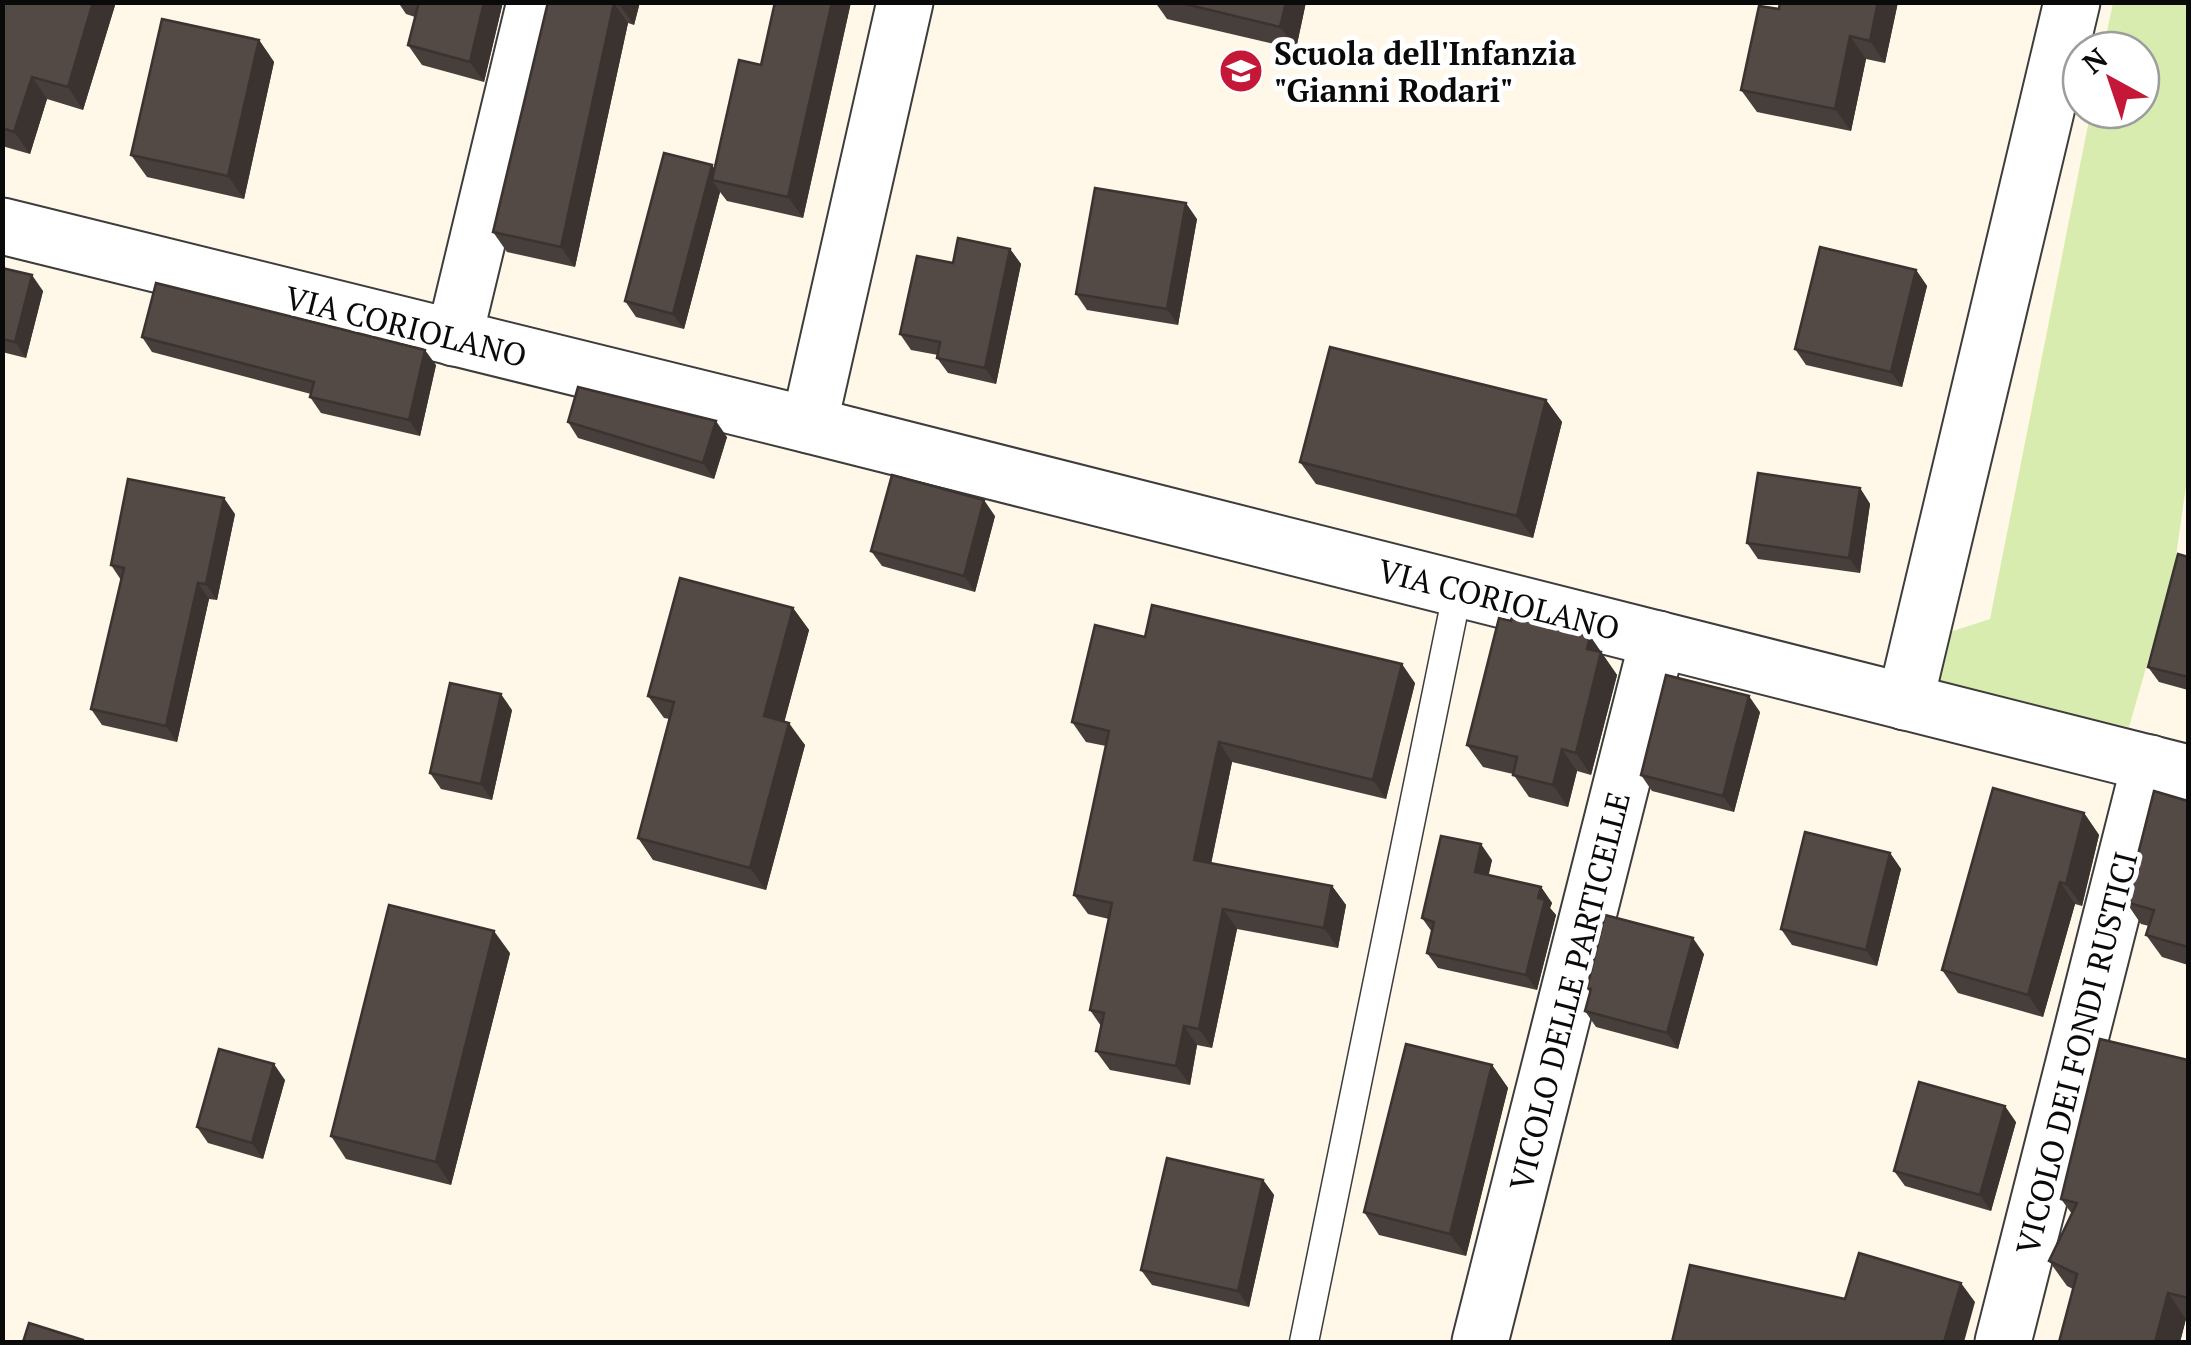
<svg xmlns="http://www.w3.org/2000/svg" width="2191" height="1345" viewBox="0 0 2191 1345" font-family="'PT Serif',serif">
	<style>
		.green { fill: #d7ecae }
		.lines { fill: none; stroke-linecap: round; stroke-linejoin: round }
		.service-casing { stroke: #3d3d3d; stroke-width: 31 }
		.minor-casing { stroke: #3d3d3d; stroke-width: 59 }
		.service { stroke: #fff; stroke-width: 28 }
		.minor { stroke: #fff; stroke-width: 55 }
		.wall { fill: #473f3b }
		.shaded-wall { fill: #3a3330 }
		.building { fill: #534945; stroke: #3a3330; stroke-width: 2.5 }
		.labels { text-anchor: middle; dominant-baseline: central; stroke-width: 10; stroke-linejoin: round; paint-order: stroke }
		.poi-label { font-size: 32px; font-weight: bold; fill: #0a0a0a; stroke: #fff; text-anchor: start }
		.street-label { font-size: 32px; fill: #0a0a0a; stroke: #fff }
	</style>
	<rect width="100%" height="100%" fill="#fff7e7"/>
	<polygon class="green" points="2113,3 2188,3 2188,472 2174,570 2129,727 1936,683 1947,633 1990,619 2091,110 2141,110 2141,50 2103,50"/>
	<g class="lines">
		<defs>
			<polyline id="service" points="1304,1342 1458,589"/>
			<g id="minor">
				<polyline points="2,226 809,425 2188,773"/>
				<polyline points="454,338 535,2"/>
				<polyline points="809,425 905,2"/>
				<polyline points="1905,702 2072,2"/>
				<polyline points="1480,1342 1658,639"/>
				<polyline points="2003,1342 2150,763"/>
			</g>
		</defs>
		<use href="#service" class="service-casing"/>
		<use href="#minor" class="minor-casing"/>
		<use href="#service" class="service"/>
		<use href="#minor" class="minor"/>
	</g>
	<g class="wall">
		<polygon points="2,2 116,2 83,110 47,99 30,154 2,146"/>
		<polygon points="398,2 503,2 484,82 422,65 408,45 415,17 406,14"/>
		<polygon points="548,2 640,2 634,25 628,23 575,267 507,252 493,232"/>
		<polygon points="775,2 851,2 803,218 727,201 720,192 684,329 636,317 625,301 715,169 761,65"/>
		<polygon points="1155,2 1306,2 1296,49 1167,19"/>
		<polygon points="1780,2 1898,2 1885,63 1866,59 1851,131 1757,112 1741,90 1779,9"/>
		<polygon points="259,40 274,62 244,199 147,177 131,155"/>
		<polygon points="1197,219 1178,325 1087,310 1076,294"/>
		<polygon points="1010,249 1021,264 996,384 948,373 937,358 938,355 911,350 900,334 953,263"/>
		<polygon points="2,268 43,291 26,358 2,352"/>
		<polygon points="1916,270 1927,286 1902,387 1806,365 1795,349"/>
		<polygon points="142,337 436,365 420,436 321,413 310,397 311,394 152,352"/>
		<polygon points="1546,400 1562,422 1533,538 1316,484 1300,462"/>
		<polygon points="568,422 727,437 714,479 578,438"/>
		<polygon points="1860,488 1870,504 1860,573 1758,559 1747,543"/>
		<polygon points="235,514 217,600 209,599 177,742 102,725 91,709 121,580 111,565"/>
		<polygon points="995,516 975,592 882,566 871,551"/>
		<polygon points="2188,557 2188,690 2159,682 2148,667"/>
		<polygon points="793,608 809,630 784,722 805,745 766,890 653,860 638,838 670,719 664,718 648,696"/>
		<polygon points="1590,636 1617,675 1591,775 1577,771 1568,807 1529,797 1513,774 1483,767 1467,745"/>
		<polygon points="1145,637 1415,683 1386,799 1232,762 1211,863 1332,886 1346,905 1338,948 1237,929 1212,1048 1197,1045 1190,1085 1110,1070 1096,1051 1101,1026 1090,1010 1109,919 1088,914 1074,895 1106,746 1086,742 1072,722"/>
		<polygon points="512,710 492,800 441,789 430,773"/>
		<polygon points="1760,712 1734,812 1652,791 1641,775"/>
		<polygon points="2188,801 2188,965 2162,957 2146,935 2149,926 2141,924 2126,902"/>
		<polygon points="2084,813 2099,835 2082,906 2075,904 2043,1017 1958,993 1942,970"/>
		<polygon points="1890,853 1901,869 1877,966 1792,945 1781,929"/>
		<polygon points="1492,860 1488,875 1541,887 1552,903 1550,908 1556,915 1537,990 1438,968 1427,953 1432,932 1422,918"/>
		<polygon points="510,953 451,1185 346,1159 331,1136"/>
		<polygon points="1704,954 1678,1049 1596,1027 1585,1011 1590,993 1587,988"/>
		<polygon points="2188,1060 2188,1319 2186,1319 2180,1342 2059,1342 2073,1289 2067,1286 2049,1261 2072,1214 2061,1199"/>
		<polygon points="1492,1065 1508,1088 1466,1256 1379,1235 1364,1212"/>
		<polygon points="285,1080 263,1159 208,1143 197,1127"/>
		<polygon points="2016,1122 1991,1211 1905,1186 1894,1171"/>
		<polygon points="1263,1180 1274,1195 1249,1307 1152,1285 1141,1270"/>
	</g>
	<g class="shaded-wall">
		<polygon points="93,2 116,2 83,110 68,87"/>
		<polygon points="484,2 503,2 484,82 470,62"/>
		<polygon points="621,2 640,2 634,25 620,5"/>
		<polygon points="832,2 851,2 803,218 788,197"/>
		<polygon points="1286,2 1306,2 1296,49 1280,27"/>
		<polygon points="1878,2 1898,2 1885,63 1870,41"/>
		<polygon points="614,3 628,23 575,267 561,247"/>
		<polygon points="1850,36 1866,59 1851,131 1835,109"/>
		<polygon points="259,40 274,62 244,199 228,176"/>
		<polygon points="32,77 47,99 30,154 14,132"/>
		<polygon points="712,165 723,181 712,180 720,192 684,329 673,314"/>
		<polygon points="1186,203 1197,219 1178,325 1167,309"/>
		<polygon points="1010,249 1021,264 996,384 985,368"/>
		<polygon points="1916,270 1927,286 1902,387 1891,372"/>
		<polygon points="32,275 43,291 26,358 15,342"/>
		<polygon points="425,350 436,365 420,436 409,420"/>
		<polygon points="1546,400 1562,422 1533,538 1517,516"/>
		<polygon points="716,421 727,437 714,479 703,463"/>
		<polygon points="1860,488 1870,504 1860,573 1849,558"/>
		<polygon points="224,498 235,514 217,600 206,584"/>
		<polygon points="984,500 995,516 975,592 964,576"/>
		<polygon points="198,583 209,599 177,742 166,726"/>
		<polygon points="793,608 809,630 780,738 764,716"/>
		<polygon points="1590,636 1617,675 1591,775 1576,753 1587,649"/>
		<polygon points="1402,664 1415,683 1386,799 1373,780"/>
		<polygon points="501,694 512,710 492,800 481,784"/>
		<polygon points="1749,696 1760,712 1734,812 1723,796"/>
		<polygon points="789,723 805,745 766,890 750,868"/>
		<polygon points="1219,742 1232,762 1208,879 1194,860"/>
		<polygon points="1562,749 1577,771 1568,807 1553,785"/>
		<polygon points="2084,813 2099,835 2082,906 2066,884"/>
		<polygon points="1481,844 1492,860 1486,888 1475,872"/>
		<polygon points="1890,853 1901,869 1877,966 1866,950"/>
		<polygon points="2060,882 2075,904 2043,1017 2028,995"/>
		<polygon points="1332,886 1346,905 1338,948 1324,928"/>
		<polygon points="1541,887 1552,903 1550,908 1556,915 1537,990 1526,975"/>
		<polygon points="1223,909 1237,929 1212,1048 1199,1029"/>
		<polygon points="494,931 510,953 451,1185 436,1162"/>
		<polygon points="1693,938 1704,954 1678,1049 1667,1033"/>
		<polygon points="1184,1026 1197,1045 1190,1085 1176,1066"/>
		<polygon points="274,1064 285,1080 263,1159 252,1143"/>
		<polygon points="1492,1065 1508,1088 1466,1256 1450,1234"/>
		<polygon points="2005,1106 2016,1122 1991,1211 1980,1195"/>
		<polygon points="1263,1180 1274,1195 1249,1307 1238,1291"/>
		<polygon points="1961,1283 1975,1302 1964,1342 1944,1342"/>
		<polygon points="2168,1293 2186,1319 2180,1342 2155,1342"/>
	</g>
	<g class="building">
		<polygon points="2,2 93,2 68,87 32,77 14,132 2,128"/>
		<polygon points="419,2 484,2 470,62 408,45"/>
		<polygon points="548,2 621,2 620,5 614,3 561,247 493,232"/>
		<polygon points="775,2 832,2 788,197 712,180 739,60 761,65"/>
		<polygon points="1177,2 1286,2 1280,27"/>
		<polygon points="1780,2 1878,2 1870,41 1850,36 1835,109 1741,90 1759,6 1779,9"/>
		<polygon points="162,19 259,40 228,176 131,155"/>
		<polygon points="664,153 712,165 673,314 625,301"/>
		<polygon points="1095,188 1186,203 1167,309 1076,294"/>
		<polygon points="958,238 1010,249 985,368 937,358 940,342 900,334 917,256 953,263"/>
		<polygon points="1820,247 1916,270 1891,372 1795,349"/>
		<polygon points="2,268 32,275 15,342 2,339"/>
		<polygon points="156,283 425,350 409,420 310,397 314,382 142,337"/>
		<polygon points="1330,347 1546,400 1517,516 1300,462"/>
		<polygon points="578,387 716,421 703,463 568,422"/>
		<polygon points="1758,473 1860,488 1849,558 1747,543"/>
		<polygon points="892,475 984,500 964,576 871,551"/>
		<polygon points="128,479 224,498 206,584 198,583 166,726 91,709 124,568 111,565"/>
		<polygon points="2178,554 2188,557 2188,677 2148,667"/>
		<polygon points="680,578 793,608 764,716 789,723 750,868 638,838 674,702 648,696"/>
		<polygon points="1152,605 1402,664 1373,780 1219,742 1194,860 1332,886 1324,928 1223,909 1199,1029 1184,1026 1176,1066 1096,1051 1104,1013 1090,1010 1112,903 1074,895 1109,731 1072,722 1095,625 1145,637"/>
		<polygon points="1512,616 1590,636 1587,649 1601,652 1576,753 1562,749 1553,785 1513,775 1517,757 1467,745 1499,618 1511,621"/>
		<polygon points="1666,675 1749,696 1723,796 1641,775"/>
		<polygon points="450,683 501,694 481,784 430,773"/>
		<polygon points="1993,788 2084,813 2066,884 2060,882 2028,995 1942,970"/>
		<polygon points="2154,791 2188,801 2188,947 2146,935 2154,910 2126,902"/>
		<polygon points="1805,832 1890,853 1866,950 1781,929"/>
		<polygon points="1441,836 1481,844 1475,872 1541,887 1538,898 1545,900 1526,975 1427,953 1434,922 1422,918"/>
		<polygon points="389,905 494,931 436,1162 331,1136"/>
		<polygon points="1605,915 1693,938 1667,1033 1585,1011 1591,989 1587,988"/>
		<polygon points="2100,1039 2188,1060 2188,1298 2168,1293 2155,1342 2059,1342 2077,1274 2049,1261 2077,1203 2061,1199"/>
		<polygon points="1406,1044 1492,1065 1450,1234 1364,1212"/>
		<polygon points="219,1049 274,1064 252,1143 197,1127"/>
		<polygon points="1919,1082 2005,1106 1980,1195 1894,1171"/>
		<polygon points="1167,1158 1263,1180 1238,1291 1141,1270"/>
		<polygon points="1859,1253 1961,1283 1944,1342 1672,1342 1690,1265 1845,1299"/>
		<polygon points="29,1323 83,1340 83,1342 23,1342"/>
	</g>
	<defs>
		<symbol id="school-disc" viewBox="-11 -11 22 22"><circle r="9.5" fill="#c51738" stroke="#fff"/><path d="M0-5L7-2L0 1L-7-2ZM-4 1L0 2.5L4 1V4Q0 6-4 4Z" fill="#fff"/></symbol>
	</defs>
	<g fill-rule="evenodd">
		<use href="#school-disc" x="1216" y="46" width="50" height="50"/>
	</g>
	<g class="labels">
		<g class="poi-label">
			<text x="1274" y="53">Scuola dell'Infanzia<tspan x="1274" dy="37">"Gianni Rodari"</tspan></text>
		</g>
		<g class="street-label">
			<text transform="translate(406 326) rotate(14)">VIA CORIOLANO</text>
			<text transform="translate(1499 599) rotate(14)">VIA CORIOLANO</text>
			<text transform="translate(1569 991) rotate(-76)">VICOLO DELLE PARTICELLE</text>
			<text transform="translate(2076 1053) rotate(-76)">VICOLO DEI FONDI RUSTICI</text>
		</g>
	</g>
	<rect width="2191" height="1345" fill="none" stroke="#0a0a0a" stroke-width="10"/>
	<g transform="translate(2111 80) rotate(320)"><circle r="48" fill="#ffffff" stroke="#9d9d9d" stroke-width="2.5"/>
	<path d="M0-8L18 38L0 25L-18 38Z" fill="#c51738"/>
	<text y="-15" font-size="28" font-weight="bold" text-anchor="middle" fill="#0a0a0a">N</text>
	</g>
</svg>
